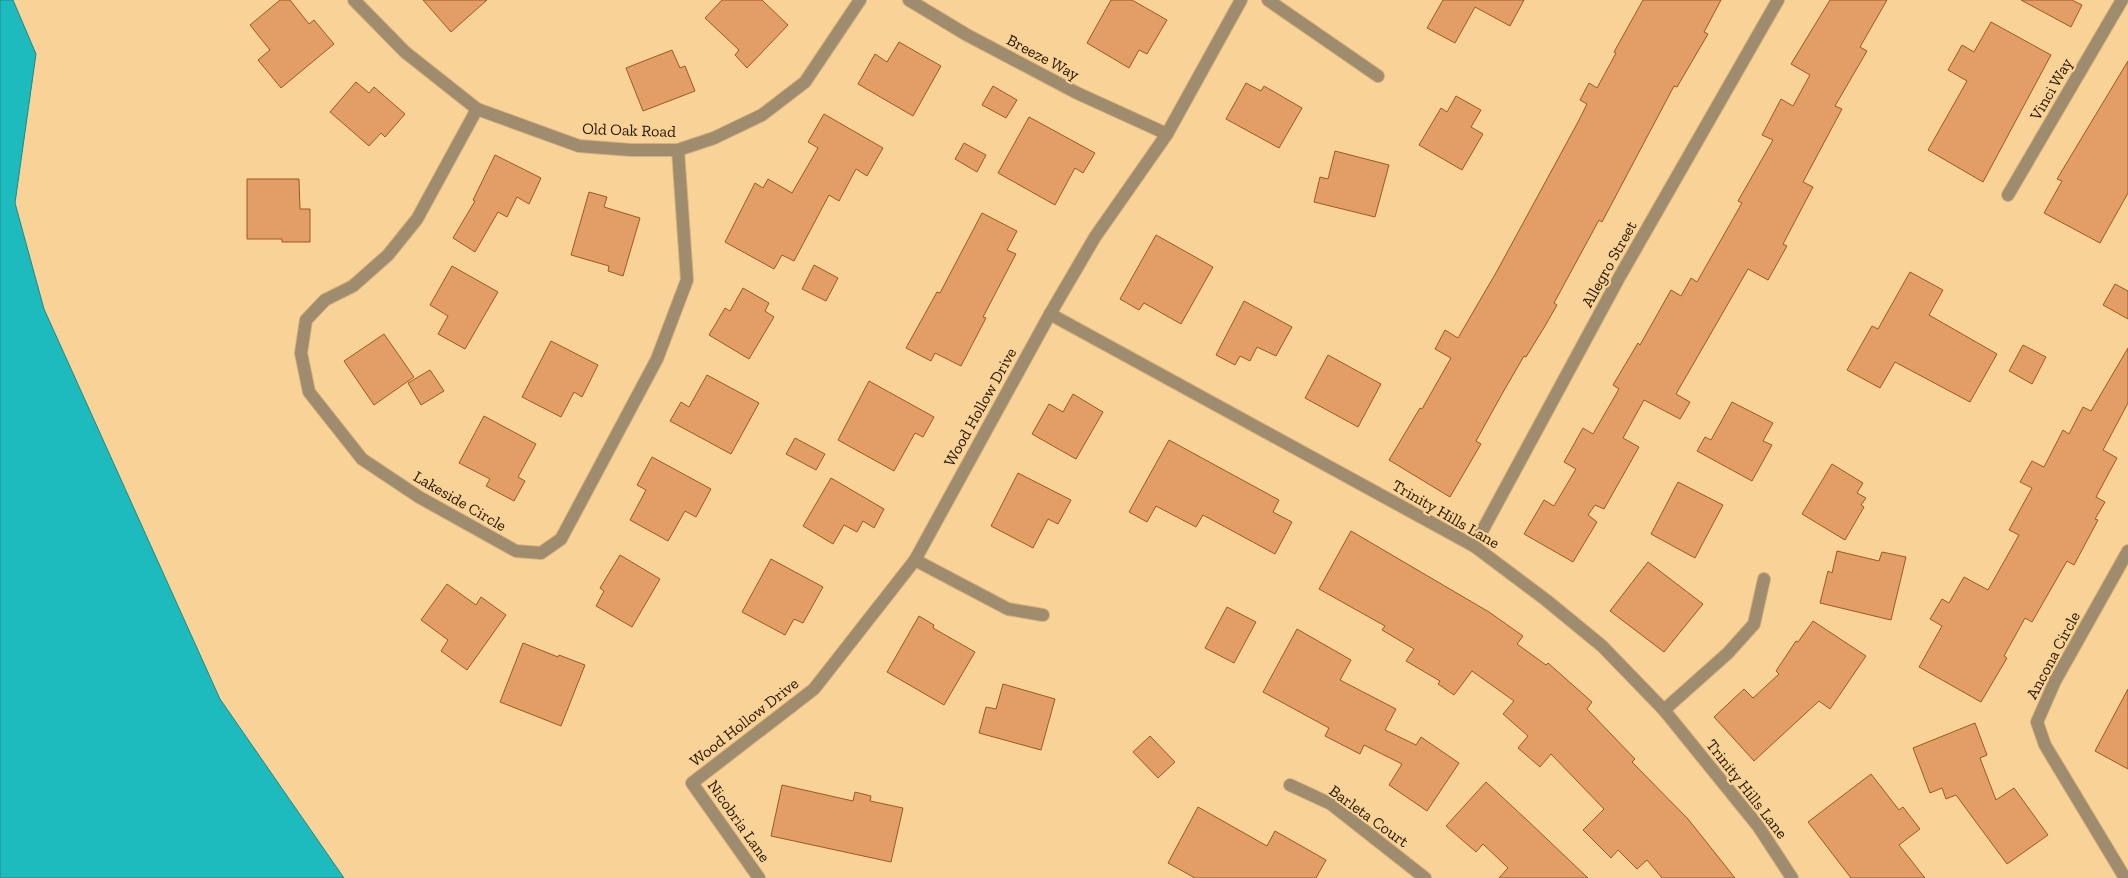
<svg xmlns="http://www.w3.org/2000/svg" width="2128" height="878" viewBox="0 0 2128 878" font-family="'Zilla Slab',serif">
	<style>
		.water { fill: #1dbabe; stroke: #1f8985 }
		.building { fill: #e39d67; stroke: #9b5a23 }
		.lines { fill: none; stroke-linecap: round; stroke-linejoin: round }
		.minor-casing { stroke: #d3b07c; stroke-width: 14 }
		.minor { stroke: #9f8b6d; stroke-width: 12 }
		.labels { text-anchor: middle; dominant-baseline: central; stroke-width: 4.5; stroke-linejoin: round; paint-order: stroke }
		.street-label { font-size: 16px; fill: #251701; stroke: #f9d297 }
	</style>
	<rect width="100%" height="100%" fill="#f9d297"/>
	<polygon class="water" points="0,0 13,0 36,54 15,203 44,309 220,699 344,878 0,878"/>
	<g class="building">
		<polygon points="280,0 290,0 309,24 314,20 334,44 281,88 258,60 270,50 250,25"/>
		<polygon points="423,0 487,0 451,32"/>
		<polygon points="722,0 762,0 788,25 747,68 735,55 739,50 705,18"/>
		<polygon points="1111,0 1132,0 1167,20 1147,54 1139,50 1129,68 1087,43"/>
		<polygon points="1443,0 1524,0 1510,26 1475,7 1455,43 1427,28"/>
		<polygon points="1643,0 1721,0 1704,32 1708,34 1677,87 1674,86 1602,222 1599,220 1554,303 1557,305 1545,326 1526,357 1524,356 1502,394 1476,441 1481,444 1450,497 1389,460 1420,408 1422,409 1451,358 1435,349 1445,330 1458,338 1497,271 1578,122 1587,104 1580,100 1589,83 1597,88 1616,53 1614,52"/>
		<polygon points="1830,0 1887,0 1860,47 1867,51 1835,106 1842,109 1803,182 1813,187 1783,244 1787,246 1768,280 1748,269 1676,394 1690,402 1680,419 1644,400 1623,438 1639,447 1604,509 1595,505 1588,515 1597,522 1573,562 1524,534 1544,500 1554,506 1576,469 1564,462 1583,428 1593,434 1619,389 1613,385 1638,343 1640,345 1671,290 1681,296 1691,278 1697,282 1742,203 1738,201 1773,140 1762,135 1781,99 1793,106 1810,75 1791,64"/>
		<polygon points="2021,0 2072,0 2082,5 2071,27"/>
		<polygon points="1991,22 2051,55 1983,182 1928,150 1967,81 1948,70 1962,45 1974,52"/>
		<polygon points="899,42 941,66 913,116 858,84 875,54 887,62"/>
		<polygon points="672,50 680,68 685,66 695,91 643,111 626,68"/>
		<polygon points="2128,61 2128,193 2100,243 2044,213 2062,181 2057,179"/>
		<polygon points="356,82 369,93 374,87 405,114 385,137 381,133 369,146 330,112"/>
		<polygon points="1246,83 1261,91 1264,86 1302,108 1279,148 1226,119"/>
		<polygon points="993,86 1017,100 1006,118 982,105"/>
		<polygon points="1456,96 1481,110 1471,127 1483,134 1462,170 1419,145 1441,108 1447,112"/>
		<polygon points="824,114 883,148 867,176 856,169 839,201 829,195 794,261 782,255 774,269 725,242 755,183 763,188 768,179 792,193 818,148 808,142"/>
		<polygon points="1029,117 1095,153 1083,173 1075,168 1055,205 998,173"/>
		<polygon points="964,143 986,155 977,172 955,159"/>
		<polygon points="1335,151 1389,165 1375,217 1314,202 1320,177 1328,179"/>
		<polygon points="495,155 541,178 529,204 517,197 507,217 498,212 475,252 453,238 475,201 473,200"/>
		<polygon points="247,179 299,179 300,209 310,209 310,242 282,242 282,239 247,239"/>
		<polygon points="589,192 607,197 604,207 640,218 623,276 608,271 609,266 571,255"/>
		<polygon points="982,213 1017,231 1007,250 1016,254 983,317 986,318 961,366 935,353 931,361 906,348 937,292 940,293"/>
		<polygon points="1156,235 1213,267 1181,324 1144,303 1139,310 1120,299"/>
		<polygon points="814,265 838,278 826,301 802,289"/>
		<polygon points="452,266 498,292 465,349 438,334 448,316 430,305"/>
		<polygon points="1910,272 1943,290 1929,315 1997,354 1970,402 1895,362 1880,388 1847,370 1872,326 1878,329"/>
		<polygon points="2115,284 2128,291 2128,319 2103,305"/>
		<polygon points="743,288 769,303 765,311 774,317 749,359 709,335 725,308 730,311"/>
		<polygon points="1244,301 1292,327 1276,356 1257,347 1250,361 1240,356 1235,365 1216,355"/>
		<polygon points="384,334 414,377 374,405 344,361"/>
		<polygon points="551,341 598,365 582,397 574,392 561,417 522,397"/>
		<polygon points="2023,345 2046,357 2032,384 2009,371"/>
		<polygon points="2128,348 2128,403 2103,450 2117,458 2096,497 2105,502 2095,519 2098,520 2074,565 2067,561 2032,622 2025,618 2004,656 2007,658 1981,702 1919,667 1942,626 1930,619 1942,599 1949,603 1964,577 1988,590 2019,535 2009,530 2032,488 2020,482 2032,461 2044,467 2063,430 2069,434 2083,407 2091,411"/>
		<polygon points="1328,355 1381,384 1358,427 1305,398"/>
		<polygon points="430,370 444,391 421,405 408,383"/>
		<polygon points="707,375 759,403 731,454 670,421 681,402 689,407"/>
		<polygon points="869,381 934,417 923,437 915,433 894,471 838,440"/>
		<polygon points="1073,394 1103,412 1076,459 1032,434 1049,404 1063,412"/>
		<polygon points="1732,402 1773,423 1763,441 1772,445 1752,481 1697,451 1705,437 1711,440"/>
		<polygon points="484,416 536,444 518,477 525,481 514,501 486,486 490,479 459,463"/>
		<polygon points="795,438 825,454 816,470 786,454"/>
		<polygon points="1169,440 1279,500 1273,512 1292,522 1275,554 1203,515 1196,527 1156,506 1147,522 1129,512"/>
		<polygon points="652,457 711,489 696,517 685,511 668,541 630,520 646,490 637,485"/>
		<polygon points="1832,464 1863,483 1857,493 1866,498 1861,505 1864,507 1845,540 1802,514"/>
		<polygon points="1018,473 1071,500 1058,524 1048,519 1033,548 991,526"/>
		<polygon points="831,478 884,509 874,528 863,521 857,532 844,525 833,544 803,526"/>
		<polygon points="1678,482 1723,505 1695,558 1651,534"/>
		<polygon points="1351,531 1489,612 1523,636 1517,644 1546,665 1548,663 1592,702 1587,709 1635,759 1632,762 1688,819 1735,878 1662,878 1647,860 1637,869 1618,850 1611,858 1583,830 1604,809 1551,754 1540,767 1518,748 1528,736 1503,714 1514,701 1472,671 1454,695 1438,684 1440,681 1406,661 1414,649 1382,630 1385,626 1319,589"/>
		<polygon points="1837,551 1879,561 1882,552 1906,557 1891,620 1820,603 1828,571 1832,573"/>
		<polygon points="620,555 660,579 632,627 596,606 604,591 600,588"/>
		<polygon points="771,559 823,587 803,623 794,619 785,635 742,612"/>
		<polygon points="1648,562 1703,604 1664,652 1610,611"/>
		<polygon points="447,584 476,605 481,597 506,615 467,670 441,651 448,640 421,620"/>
		<polygon points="1227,607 1256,622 1234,663 1205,648"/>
		<polygon points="919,616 934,625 933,628 975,652 944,705 887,672"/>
		<polygon points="1813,621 1866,656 1830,709 1819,701 1754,761 1714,717 1744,689 1753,698 1779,674 1776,671 1796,641 1798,642"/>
		<polygon points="1297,629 1351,660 1340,680 1396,709 1385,730 1416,745 1421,737 1459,763 1427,811 1389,785 1402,764 1364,745 1360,754 1325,736 1329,728 1263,692"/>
		<polygon points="523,643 558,657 559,655 585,665 561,726 500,702"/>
		<polygon points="1003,684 1055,699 1041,750 979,733 986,707 996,709"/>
		<polygon points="2128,689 2128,769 2095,751"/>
		<polygon points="1975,723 1987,755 1980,758 1996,800 2014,788 2048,835 2007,864 1956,795 1946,799 1942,788 1930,793 1913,748"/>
		<polygon points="1150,736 1175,762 1158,778 1133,752"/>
		<polygon points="1871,774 1899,810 1903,807 1920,829 1899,845 1925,878 1851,878 1808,822"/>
		<polygon points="1486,782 1528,821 1588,878 1499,878 1508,868 1483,844 1476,852 1446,826"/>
		<polygon points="782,785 853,801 855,792 871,796 870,801 903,808 891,862 771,836"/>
		<polygon points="1198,807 1267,846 1275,831 1326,860 1316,878 1195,878 1168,863"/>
	</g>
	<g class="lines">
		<defs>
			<g id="minor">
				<polyline points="354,0 405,52 477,109 579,146 631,150 678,150 714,138 762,115 805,82 860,0"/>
				<polyline points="909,0 967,35 1077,93 1167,134"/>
				<polyline points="1268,0 1378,76"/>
				<polyline points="477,109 417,219 388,255 353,286 325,300 306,320 301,353 309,392 362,459 419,497 516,551 541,553 561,539 657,359 687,280 678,150"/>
				<polyline points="2008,195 2122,0"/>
				<polyline points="1050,314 1474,546 1546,600 1602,646 1664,710 1758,826 1792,878"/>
				<polyline points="1474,546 1620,276 1778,0"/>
				<polyline points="915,560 1008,609 1043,615"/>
				<polyline points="1664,710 1728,653 1754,624 1764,579"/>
				<polyline points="1290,785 1331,804 1425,878"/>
				<polyline points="759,878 692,783 814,689 915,560 1050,314 1095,237 1167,134 1241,0"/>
				<polyline points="2125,878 2045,745 2037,722 2055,681 2128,551"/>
			</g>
		</defs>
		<use href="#minor" class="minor-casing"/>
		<use href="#minor" class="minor"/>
	</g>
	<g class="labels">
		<g class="street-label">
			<text transform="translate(1043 57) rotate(28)">Breeze Way</text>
			<text transform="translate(2051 89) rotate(-60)">Vinci Way</text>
			<text transform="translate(629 130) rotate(2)">Old Oak Road</text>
			<text transform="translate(1609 264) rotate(-61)">Allegro Street</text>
			<text transform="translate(980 407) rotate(-61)">Wood Hollow Drive</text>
			<text transform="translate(460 501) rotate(30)">Lakeside Circle</text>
			<text transform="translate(1446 514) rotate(30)">Trinity Hills Lane</text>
			<text transform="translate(2053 655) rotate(-62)">Ancona Circle</text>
			<text transform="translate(744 722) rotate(-38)">Wood Hollow Drive</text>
			<text transform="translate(1747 789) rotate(52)">Trinity Hills Lane</text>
			<text transform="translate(1369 816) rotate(36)">Barleta Court</text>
			<text transform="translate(739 821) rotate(55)">Nicobria Lane</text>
		</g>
	</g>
</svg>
